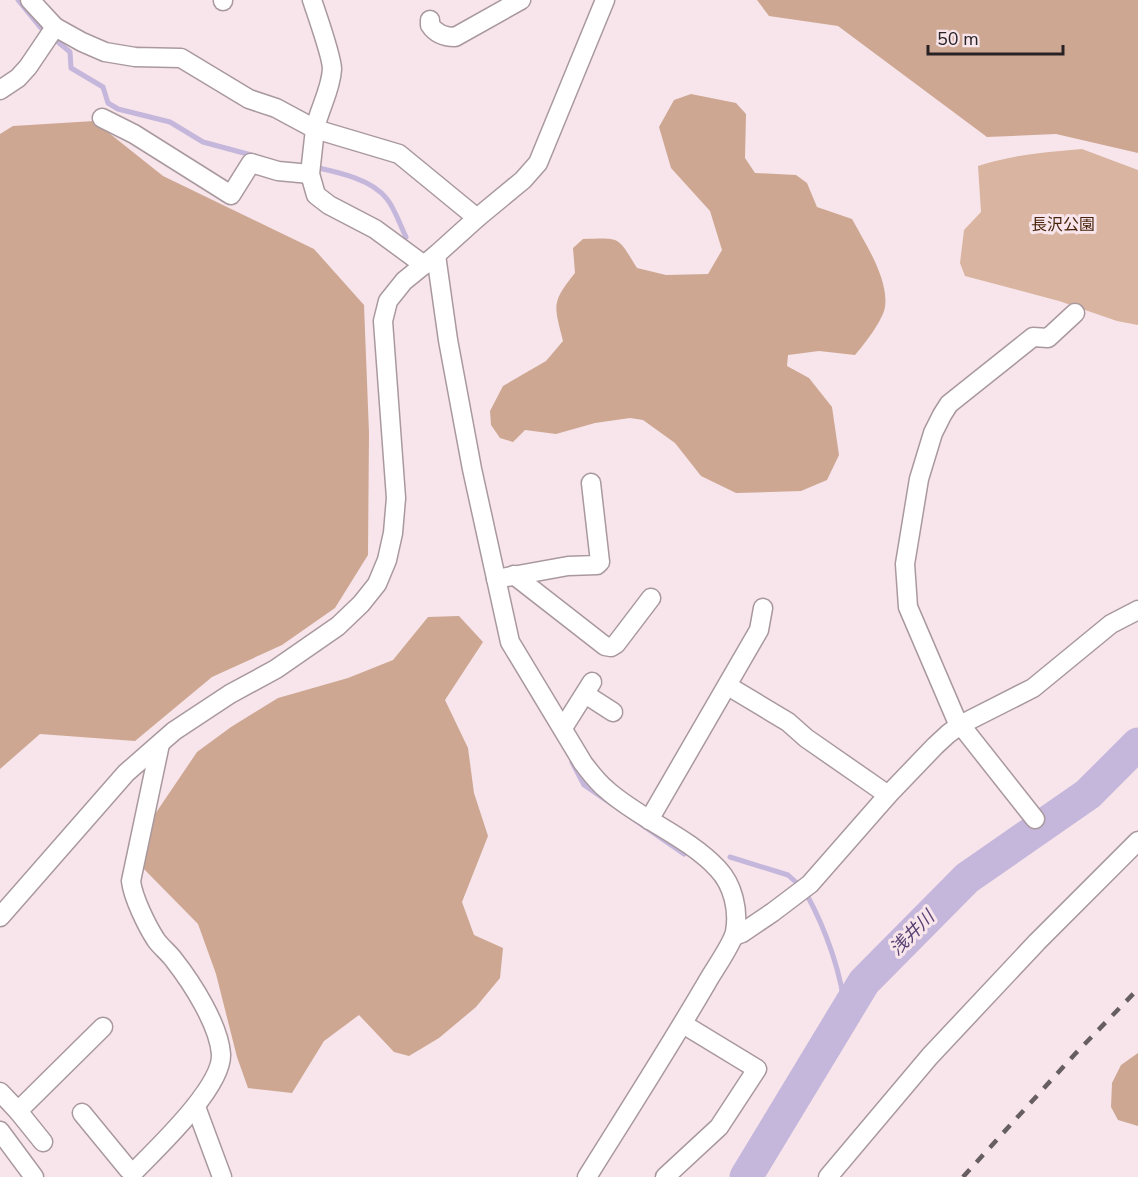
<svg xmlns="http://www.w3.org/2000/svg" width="1138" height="1177" viewBox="0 0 1138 1177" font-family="'Nunito Sans','Noto Sans JP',sans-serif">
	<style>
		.green { fill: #d9b4a0 }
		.forest { fill: #cda792 }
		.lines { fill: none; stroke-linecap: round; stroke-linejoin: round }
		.stream { stroke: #c5b6db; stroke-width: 5 }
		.river { stroke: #c5b6db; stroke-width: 33 }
		.minor-casing { stroke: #a9999e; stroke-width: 21 }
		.minor { stroke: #fff; stroke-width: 18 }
		.rail { stroke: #675e61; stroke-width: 4.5; stroke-dasharray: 10 10; stroke-linecap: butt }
		.labels { text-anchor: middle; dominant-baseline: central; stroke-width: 6; stroke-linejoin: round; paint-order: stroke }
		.park-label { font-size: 16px; fill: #48230a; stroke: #f7e5eb }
		.water-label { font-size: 18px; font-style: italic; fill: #574173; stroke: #f7e5eb }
	</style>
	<rect width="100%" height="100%" fill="#f7e5eb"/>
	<path class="green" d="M 1082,149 L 1138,170 L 1138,325 L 1117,321 L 1059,301 L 965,276 L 960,263 L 964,230 L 981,212 L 978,166 C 1011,155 1047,152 1082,149 Z"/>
	<g class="forest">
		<polygon points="757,0 1138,0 1138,153 1056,134 987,137 838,26 769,16"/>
		<path d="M 691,94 L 736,103 L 746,114 L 745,158 L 755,173 L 796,175 L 807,183 L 817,207 L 852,219 C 865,243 889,279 885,307 C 883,320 864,345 855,355 L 819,351 L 788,355 L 787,366 L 809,378 L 832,407 L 839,455 L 827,480 L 801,491 L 736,493 L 701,476 L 675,443 L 643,420 L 630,418 L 595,423 L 556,434 L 525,430 L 513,442 L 500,438 L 491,425 L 490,411 L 503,386 L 546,361 L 563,341 C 554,305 551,303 575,273 L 573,248 L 583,239 C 622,238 617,236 637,268 L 666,275 L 708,274 L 722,250 L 710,211 L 671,168 L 659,127 L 674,100 Z"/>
		<polygon points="94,121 163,176 314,249 364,305 369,433 368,555 335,608 282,645 212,677 135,741 40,734 0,769 0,134 13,126"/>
		<polygon points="459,616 483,642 445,700 468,748 474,793 488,836 462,902 474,935 503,948 500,978 476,1007 439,1038 409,1056 394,1052 359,1015 324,1041 292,1093 248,1088 237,1057 216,974 198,924 140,865 149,823 197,752 231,727 278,698 348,678 393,660 428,617"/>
		<polygon points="1138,1053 1138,1126 1118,1120 1111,1107 1112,1083 1121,1065"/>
	</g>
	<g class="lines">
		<g class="stream">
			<polyline points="18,0 40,27 70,52 71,68 103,87 108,103 118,109 170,122 203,142 255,156"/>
			<path d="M 314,167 C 337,172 372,179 387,199 C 395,209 400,225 406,237"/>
			<polyline points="572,762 584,785 684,854"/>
			<polyline points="730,857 788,875 798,884"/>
			<path d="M 807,895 C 825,928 843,976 845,1014"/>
		</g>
		<polyline class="river" points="746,1177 864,982 967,878 1088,794 1138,744"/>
		<defs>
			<g id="minor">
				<polyline points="30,0 55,27 82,42 105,52 135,57 181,58 249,99 276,108 315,129 310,174 316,195 329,205 375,229 424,265"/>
				<path d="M 312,0 C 317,15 332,57 332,69 C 331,90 319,109 315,129 L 399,154 L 477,218"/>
				<polyline points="223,1 223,0"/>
				<path d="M 430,20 L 430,25 C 436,34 445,37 455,37 L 521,0"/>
				<polyline points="0,90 18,78 28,67 55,27"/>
				<polyline points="102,118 134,134 231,195 251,163 278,171 310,174"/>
				<path d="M 436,255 L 448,340 L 472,469 L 510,642 L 583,763 C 590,772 597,782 607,790 C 641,820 687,836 718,869 C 733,885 739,910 735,932 C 732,945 713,971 706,984 C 668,1049 627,1113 587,1177"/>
				<polyline points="514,575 605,646 611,647 616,644 651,598"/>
				<polyline points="496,579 568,566 597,565 600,562 591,483"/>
				<polyline points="728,686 788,722 806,738 888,795"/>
				<polyline points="585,694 613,712"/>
				<polyline points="563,728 592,682"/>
				<polyline points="1035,819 956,719 908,607 905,564 919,479 933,433 942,415 949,404 1033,337 1048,338 1075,313"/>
				<polyline points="649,820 759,630 763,608"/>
				<polyline points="0,917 126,773 174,731 230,694 276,669 338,626 361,604 377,584 387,560 393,533 396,498 383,321 388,301 404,281 436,255 477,218 523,180 538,163 605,0"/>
				<polyline points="734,936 742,933 773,912 810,884 888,795 935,746 948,734 960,725 1033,688 1111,624 1138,610"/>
				<polyline points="0,1092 18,1111"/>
				<polyline points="196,1107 222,1177"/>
				<path d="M 82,1113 L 128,1169 L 133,1173 C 156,1149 223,1087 221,1054 C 219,1025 192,983 174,960 C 169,953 161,947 156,940 C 147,926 133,898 131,881 L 160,744"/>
				<polyline points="0,1131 34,1177"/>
				<polyline points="43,1142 18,1111 103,1027"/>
				<polyline points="665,1177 719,1127 757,1069 683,1024"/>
				<polyline points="828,1177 930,1056 1037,942 1138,841"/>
			</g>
		</defs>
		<use href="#minor" class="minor-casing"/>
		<use href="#minor" class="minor"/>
		<polyline class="rail" points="963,1177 1075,1054 1138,989"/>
	</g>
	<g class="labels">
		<g class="park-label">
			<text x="1063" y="225">長沢公園</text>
		</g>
		<g class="water-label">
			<text transform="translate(912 933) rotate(-45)">浅井川</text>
		</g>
	</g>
	<path d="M928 45v9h135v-9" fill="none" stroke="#282224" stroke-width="3"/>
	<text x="937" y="45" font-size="18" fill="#282224" stroke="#f7e5eb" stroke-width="4.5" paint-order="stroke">50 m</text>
</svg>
